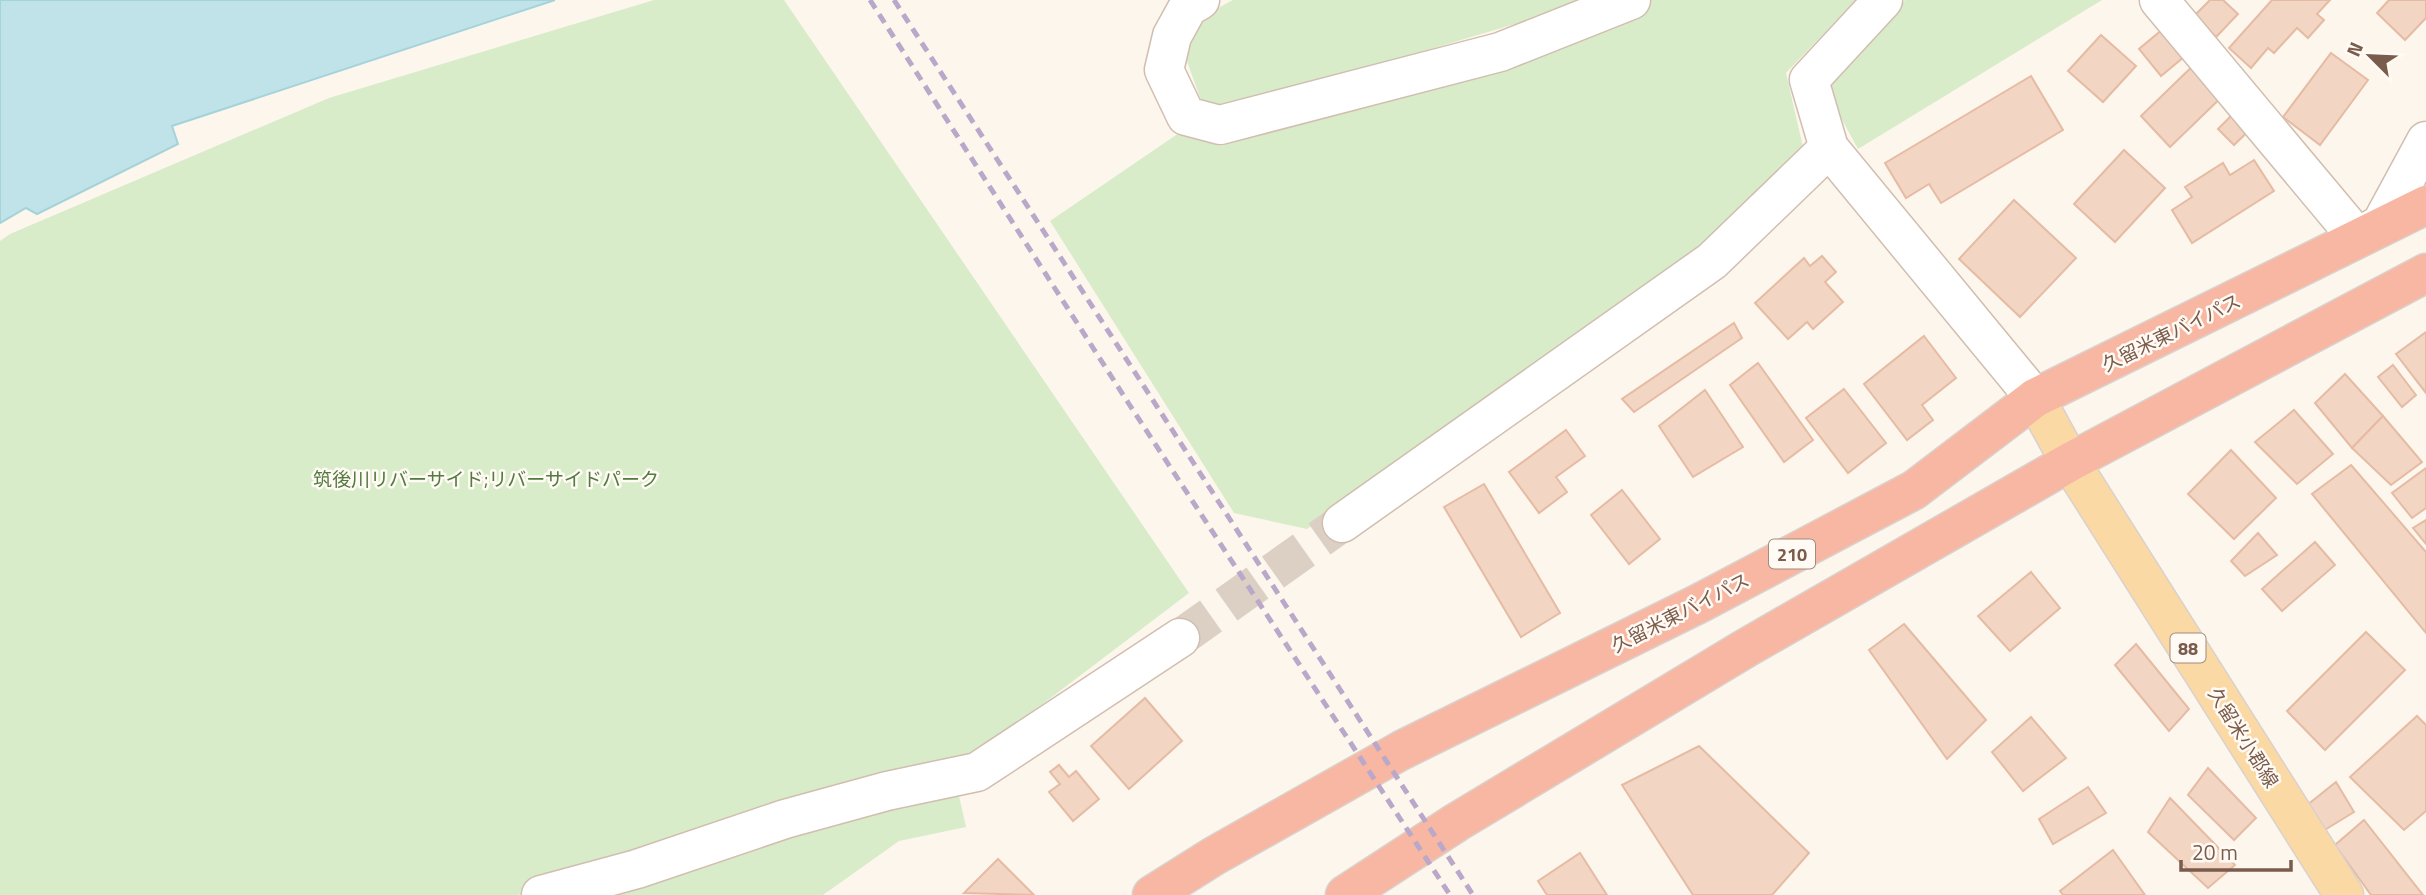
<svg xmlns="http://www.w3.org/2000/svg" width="2426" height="895" viewBox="0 0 2426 895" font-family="'Titillium Web','Noto Sans JP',sans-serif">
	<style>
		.green { fill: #d8ecc9 }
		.water { fill: #bfe3e8; stroke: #a5d3da; stroke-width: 2 }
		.building { fill: #f3d5c3; stroke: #e6bba3; stroke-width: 2 }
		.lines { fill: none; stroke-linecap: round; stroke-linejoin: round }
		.minor-tunnel { stroke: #dcd0c4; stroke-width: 38; stroke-dasharray: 38 19; stroke-linecap: butt }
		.minor-casing { stroke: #d1beb0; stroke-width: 41 }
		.major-casing { stroke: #dad1cd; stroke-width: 41 }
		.highway-casing { stroke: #dad1cd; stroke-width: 41 }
		.minor { stroke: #fff; stroke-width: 38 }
		.major { stroke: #fbd9a5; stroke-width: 38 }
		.highway { stroke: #f7b7a3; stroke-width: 38 }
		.rail { stroke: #b9a8c9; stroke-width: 5; stroke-dasharray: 10 7; stroke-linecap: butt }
		.labels { text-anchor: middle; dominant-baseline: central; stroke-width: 5; stroke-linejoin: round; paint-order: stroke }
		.shield { fill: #fffaf3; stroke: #a28b7f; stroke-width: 2 }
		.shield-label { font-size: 18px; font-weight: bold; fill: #7a5c4d }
		.street-label { font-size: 19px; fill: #7a5c4d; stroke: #fffaf3 }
		.park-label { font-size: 19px; fill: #537a41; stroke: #fffaf3 }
	</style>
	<rect width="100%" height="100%" fill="#fdf6ec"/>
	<g class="green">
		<polygon points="654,0 784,0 1189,593 974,756 518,895 0,895 0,241 10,234 329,98"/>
		<polygon points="1233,0 1582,0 1532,19 1221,111 1201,100 1185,56 1205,15"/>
		<polygon points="1647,0 1856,0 1786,73 1805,156 1678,277 1307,529 1234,513 1050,221 1179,133 1221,146 1466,67"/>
		<polygon points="1905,0 2102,0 1858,149 1822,83"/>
		<polygon points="944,789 959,796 966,827 899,841 823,895 581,895"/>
	</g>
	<polygon class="water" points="0,0 555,0 172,126 178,144 37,214 26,208 0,223"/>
	<g class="building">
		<polygon points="2210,0 2223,0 2238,14 2216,37 2194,16"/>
		<polygon points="2272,0 2330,0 2317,14 2324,20 2308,38 2297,28 2274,53 2268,48 2251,68 2229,48"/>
		<polygon points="2389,0 2426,0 2426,18 2405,40 2377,13"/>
		<polygon points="2169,24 2191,51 2161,76 2139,49"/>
		<polygon points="2101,35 2136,66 2103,102 2068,71"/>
		<polygon points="2331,53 2368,80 2320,145 2283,117"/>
		<polygon points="2201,58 2230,89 2170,147 2141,116"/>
		<polygon points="2031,76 2063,130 1941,203 1929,184 1906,198 1885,163"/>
		<polygon points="2244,103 2261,119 2234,145 2218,129"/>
		<polygon points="2124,150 2165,188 2115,242 2074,204"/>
		<polygon points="2254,160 2274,191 2192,243 2172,210 2192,197 2185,187 2223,163 2230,175"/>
		<polygon points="2014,200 2076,258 2020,317 1959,259"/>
		<polygon points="1822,256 1836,272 1825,282 1843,302 1813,329 1807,322 1788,339 1755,303 1804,258 1810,266"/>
		<polygon points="1734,323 1742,338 1634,412 1622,399"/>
		<polygon points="2426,332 2426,393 2396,354"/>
		<polygon points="1924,336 1956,378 1922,405 1933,420 1907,440 1864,384"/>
		<polygon points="1758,363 1813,440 1784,462 1730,385"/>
		<polygon points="2393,365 2416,395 2402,407 2378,377"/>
		<polygon points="2345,374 2383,416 2352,448 2315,403"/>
		<polygon points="1844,389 1886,443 1848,473 1806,418"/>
		<polygon points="1705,390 1743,447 1693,477 1659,426"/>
		<polygon points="2294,410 2333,454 2297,484 2255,442"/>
		<polygon points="2383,416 2422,462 2391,485 2352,448"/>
		<polygon points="1566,430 1585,456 1556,477 1567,492 1539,513 1509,472"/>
		<polygon points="2231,450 2276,498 2234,539 2188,494"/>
		<polygon points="2351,465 2426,552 2426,633 2312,494"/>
		<polygon points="2426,468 2426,508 2412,518 2392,493"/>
		<polygon points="1484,484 1560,613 1521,637 1444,507"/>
		<polygon points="1622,490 1660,539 1629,564 1591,515"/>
		<polygon points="2426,520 2426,544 2413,528"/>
		<polygon points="2258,533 2277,555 2245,576 2231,561"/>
		<polygon points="2315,542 2335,565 2282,611 2262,589"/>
		<polygon points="2031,572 2060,608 2010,651 1978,616"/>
		<polygon points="1904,624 1986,720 1947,759 1869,650"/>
		<polygon points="2366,632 2405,670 2325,750 2287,711"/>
		<polygon points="2136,644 2189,709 2169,731 2115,665"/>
		<polygon points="1145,698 1182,741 1129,789 1091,746"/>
		<polygon points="2417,716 2426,725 2426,811 2404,830 2350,777"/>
		<polygon points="2031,717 2066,758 2023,791 1992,752"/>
		<polygon points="1699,746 1809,853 1772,895 1693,895 1622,785"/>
		<polygon points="1059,765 1069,777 1076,771 1099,799 1073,821 1049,792 1060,784 1050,772"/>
		<polygon points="2208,768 2256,818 2234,840 2188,795"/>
		<polygon points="2336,782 2354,812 2323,831 2306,806"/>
		<polygon points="2088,787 2106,813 2053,844 2039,819"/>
		<polygon points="2170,798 2235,865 2208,888 2148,832"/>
		<polygon points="2364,820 2423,895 2371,895 2335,845"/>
		<polygon points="2113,850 2145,895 2063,895 2060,891"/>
		<polygon points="1580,853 1607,895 1547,895 1538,881"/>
		<polygon points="998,859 1034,895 964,893"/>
	</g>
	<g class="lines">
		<polyline class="minor-tunnel" points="1180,638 1342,523"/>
		<defs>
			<g id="minor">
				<polyline points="1200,0 1188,7 1172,36 1164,70 1186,116 1220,125 1500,52 1631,0"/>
				<polyline points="1883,0 1809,80 1829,148 2035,398"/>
				<polyline points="2159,0 2357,237"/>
				<polyline points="2358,237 2381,224 2426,141"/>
				<polyline points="1342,523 1712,261 1829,148"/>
				<polyline points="541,895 637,869 785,819 887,791 977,772 1180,638"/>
			</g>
			<polyline id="major" points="2035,398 2070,462 2344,895"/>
			<g id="highway">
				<polyline points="1152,895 1214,856 1402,750 1700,603 1914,490 2035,398 2426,205"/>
				<polyline points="1345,895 1457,822 1746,648 2070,462 2426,273"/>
			</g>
		</defs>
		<use href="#minor" class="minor-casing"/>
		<use href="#major" class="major-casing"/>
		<use href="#highway" class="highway-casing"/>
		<use href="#minor" class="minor"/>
		<use href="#major" class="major"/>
		<use href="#highway" class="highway"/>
		<g class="rail">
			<polyline points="870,0 1129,404 1450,895"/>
			<polyline points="894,0 1473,895"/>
		</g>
	</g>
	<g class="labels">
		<g class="shield">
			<rect x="1769" y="539.5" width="46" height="29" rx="5"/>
			<rect x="2170.5" y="633.5" width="35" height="29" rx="5"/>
		</g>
		<g class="shield-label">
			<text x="1792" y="554">210</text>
			<text x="2188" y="648">88</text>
		</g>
		<g class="street-label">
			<text transform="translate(2171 332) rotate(-26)">久留米東バイパス</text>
			<text transform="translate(1680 612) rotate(-27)">久留米東バイパス</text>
			<text transform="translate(2244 737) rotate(58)">久留米小郡線</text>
		</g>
		<g class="park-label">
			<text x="486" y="478">筑後川リバーサイド;リバーサイドパーク</text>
		</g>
	</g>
	<g transform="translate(2370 56) rotate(294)" stroke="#fffaf3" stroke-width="5" paint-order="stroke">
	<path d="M0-5L12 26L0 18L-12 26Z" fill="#7a5c4d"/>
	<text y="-10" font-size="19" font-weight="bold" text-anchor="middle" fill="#7a5c4d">N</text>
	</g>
	<path d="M2181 860v10h110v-10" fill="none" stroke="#7a5c4d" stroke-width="3.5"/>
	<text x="2192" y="860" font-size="21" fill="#7a5c4d" stroke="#fffaf3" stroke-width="5" paint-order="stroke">20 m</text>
</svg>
